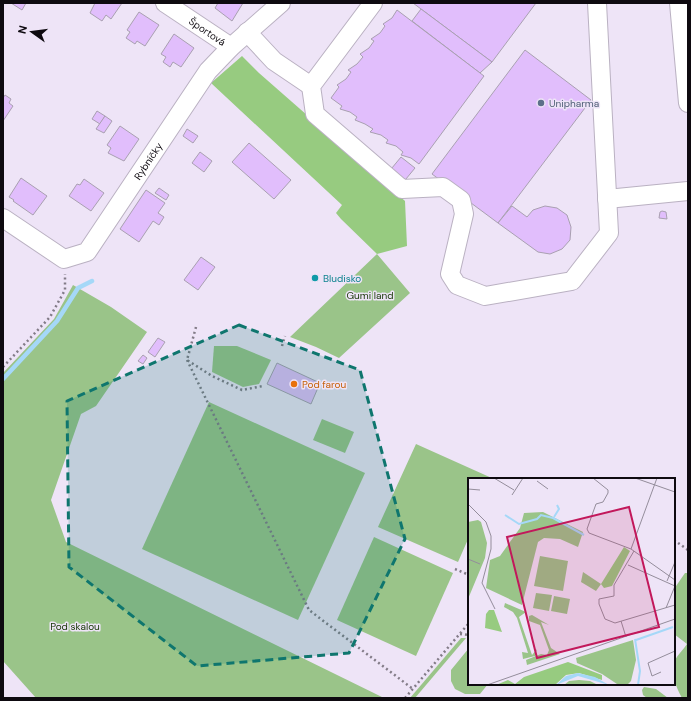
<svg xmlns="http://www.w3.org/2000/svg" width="691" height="701" viewBox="0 0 691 701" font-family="'DM Sans',sans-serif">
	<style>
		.green { fill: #9ac489 }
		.forest { fill: #97cb80 }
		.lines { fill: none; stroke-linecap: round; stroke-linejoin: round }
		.stream { stroke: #a5d8f8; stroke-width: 4.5 }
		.building { fill: #e1befc; stroke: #a9a0b1 }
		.minor-casing { stroke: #bab1c2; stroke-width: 20 }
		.path { stroke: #827b87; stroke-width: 2.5; stroke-dasharray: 2 3; stroke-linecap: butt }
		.minor { stroke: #fff; stroke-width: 18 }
		.marked { fill: #0f766e; fill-opacity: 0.2; stroke: #0f766e; stroke-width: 3; stroke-dasharray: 8 5; stroke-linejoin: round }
		.service-dot { fill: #5c6f8a; stroke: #eee4f7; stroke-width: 1.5 }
		.culture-dot { fill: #0f9aa8; stroke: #eee4f7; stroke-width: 1.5 }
		.food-dot { fill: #e8710a; stroke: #eee4f7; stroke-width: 1.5 }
		.labels { text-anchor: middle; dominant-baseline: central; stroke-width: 3; stroke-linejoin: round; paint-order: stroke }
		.street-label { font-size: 10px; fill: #0e0a10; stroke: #eee4f7 }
		.service-label { font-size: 10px; fill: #4e5e75; stroke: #eee4f7; text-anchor: start }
		.culture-label { font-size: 10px; fill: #0d838f; stroke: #eee4f7; text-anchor: start }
		.park-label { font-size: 10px; fill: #133400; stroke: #eee4f7 }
		.food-label { font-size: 10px; fill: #c56008; stroke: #eee4f7; text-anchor: start }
		.inset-river { fill: none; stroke: #a5d8f8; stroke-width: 2 }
		.inset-road { fill: none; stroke: #948d9b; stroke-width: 1 }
		.view { fill: #c2185b; fill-opacity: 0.15; stroke: #c2185b; stroke-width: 2 }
		.inset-edge { fill: none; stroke: #0e0a10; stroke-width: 2 }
	</style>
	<rect width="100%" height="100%" fill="#eee4f7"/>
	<g class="green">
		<polygon points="377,254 410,293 339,358 316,347 290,337"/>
		<polygon points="73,285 111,307 147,332 96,406 81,414 51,500 66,542 384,698 36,698 3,661 3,373 54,319"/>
		<polygon points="214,346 237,346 271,360 259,384 243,387 212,372"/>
		<polygon points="209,402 365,473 298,620 142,549"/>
		<polygon points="322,419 354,432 345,453 313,440"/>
		<polygon points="416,444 494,479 469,479 469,537 458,562 378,527"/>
		<polygon points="374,537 453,573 416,656 337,620"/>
		<path d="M 685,573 L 688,573 L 688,698 L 682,698 C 676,687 670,673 675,660 C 678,654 684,649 687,644 L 674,634 L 674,589 Z"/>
		<polygon points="461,638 466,638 415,698 410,698"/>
		<polygon points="469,648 469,684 488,684 480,694 465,694 455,689 451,681 451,670"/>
		<polygon points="644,687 656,689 668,698 647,698 643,695 642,690"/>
	</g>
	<polygon class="forest" points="242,56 259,73 405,201 407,246 377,254 341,219 336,213 342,205 211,83"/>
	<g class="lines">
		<polyline class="stream" points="3,379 57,321 78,288 92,281"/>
	</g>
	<g class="building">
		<polygon points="11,3 26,3 22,10"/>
		<polygon points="95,3 122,3 111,19 106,15 102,21 90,13"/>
		<polygon points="218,3 243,3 232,21 215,8"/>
		<polygon points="413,3 536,3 492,62"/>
		<polygon points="421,9 492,62 480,73 412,21"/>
		<polygon points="397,10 484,76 419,164 411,158 401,155 403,152 396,146 386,143 388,140 381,135 370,132 373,129 365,124 355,120 357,117 350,112 340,109 342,106 331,98 339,87 337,85 346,79 351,72 348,70 357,64 363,57 360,54 369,48 374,41 371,39 380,33 385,26 383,24 392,18"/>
		<polygon points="139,12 159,25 145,46 137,41 135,44 126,38 130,32 127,30"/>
		<polygon points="174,34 194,48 181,67 173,62 170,67 163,62 166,57 161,54"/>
		<polygon points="525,50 591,100 498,223 432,174"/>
		<polygon points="5,95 11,99 9,103 13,106 3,121 3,98"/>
		<polygon points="97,111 105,116 100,124 92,119"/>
		<polygon points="105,116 112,121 104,133 96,129"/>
		<polygon points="120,126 139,139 124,161 108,153 111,148 107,145"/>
		<polygon points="187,129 198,136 193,143 183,136"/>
		<polygon points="249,143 291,180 274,199 232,162"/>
		<polygon points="200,152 212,161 204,172 192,163"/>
		<polygon points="401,157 415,168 401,185 387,174"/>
		<polygon points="21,178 47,196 33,215 13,201 14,200 9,197"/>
		<polygon points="84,179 104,193 91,211 69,196 77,184 80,185"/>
		<polygon points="159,188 169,195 166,200 155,193"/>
		<polygon points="146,190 165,203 158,213 164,217 159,225 153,221 139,242 120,229"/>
		<polygon points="512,206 527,217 533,210 545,206 557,208 567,215 571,227 570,240 562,249 550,254 538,252 498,223"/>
		<polygon points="662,211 666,212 667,219 659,218 660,212"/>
		<polygon points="201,257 215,267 198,290 184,280"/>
		<polygon points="158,338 165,342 155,357 148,352"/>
		<polygon points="143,355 147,358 143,364 138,361"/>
		<polygon points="277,363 320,383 311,404 267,384"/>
	</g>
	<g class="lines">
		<defs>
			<g id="minor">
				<path id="s1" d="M 165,3 L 231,47"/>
				<polyline points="373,3 311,86 315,114 402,189 443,187 461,200 464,214 450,274 457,285 485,296 572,281 609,233 597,3"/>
				<polyline points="679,3 688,103"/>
				<polyline points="247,32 274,61 311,86"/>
				<polyline points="607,199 688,191"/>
				<path id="s2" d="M 3,218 L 64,259 L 87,252 L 208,71 L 231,47 L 281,3"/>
			</g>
		</defs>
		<use href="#minor" class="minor-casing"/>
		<g class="path">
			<polyline points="196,327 187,360 212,376 242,390 263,386"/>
			<polyline points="282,346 285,336"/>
			<polyline points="187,360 309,610 413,689"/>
			<polyline points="3,367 50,317 65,290 65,274"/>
			<polyline points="674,540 688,550"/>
			<polyline points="455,569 469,575"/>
			<polyline points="460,634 469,635"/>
			<polyline points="405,698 469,623"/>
		</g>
		<use href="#minor" class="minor"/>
	</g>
	<path class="marked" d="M 239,325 L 360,370 L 405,539 L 349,653 L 197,666 L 69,567 L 67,401 Z"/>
	<circle class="service-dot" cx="541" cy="103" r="4"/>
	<circle class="culture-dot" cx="315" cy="278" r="4"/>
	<circle class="food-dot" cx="294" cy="384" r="4"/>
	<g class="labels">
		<g class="street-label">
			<text stroke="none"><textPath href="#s1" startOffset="51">Športová</textPath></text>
			<text stroke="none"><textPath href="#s2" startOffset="207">Rybníčky</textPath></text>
		</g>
		<g class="service-label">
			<text x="549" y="103">Unipharma</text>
		</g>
		<g class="culture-label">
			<text x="323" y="278">Bludisko</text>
		</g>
		<g class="park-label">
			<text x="370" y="295">Gumi land</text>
			<text x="75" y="626">Pod skalou</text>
		</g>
		<g class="food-label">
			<text x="302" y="384">Pod farou</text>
		</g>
	</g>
	<g transform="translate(468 478)">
		<rect width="207" height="207" fill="#eee4f7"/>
		<path d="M 75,34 L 115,54 L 110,69 L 92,61 L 76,60 L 70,64 L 54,127 L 18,110 L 22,82 L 32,78 L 52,50 L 56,35 ZM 10,42 L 13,44 L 19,65 L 17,80 L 0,121 L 0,44 ZM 72,78 L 100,83 L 95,113 L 66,108 ZM 115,94 L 133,106 L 128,113 L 113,104 ZM 68,115 L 84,117 L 81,133 L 65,130 ZM 86,118 L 102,121 L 99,136 L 83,133 ZM 37,125 L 58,134 L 51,139 L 64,177 L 69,171 L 67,178 L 55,181 L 54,174 L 60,175 L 49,140 L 45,134 L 36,129 ZM 64,137 L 81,147 L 73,144 L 83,170 L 92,176 L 59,187 L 58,182 L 73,176 L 79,177 L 81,172 L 72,147 L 61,143 L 61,138 ZM 165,162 L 168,182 L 163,203 L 160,206 L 149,206 L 134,196 L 109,185 L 108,180 ZM 111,202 L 122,203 L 130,207 L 96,207 L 101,203 Z" fill="#9ac489"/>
		<path d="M 156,69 L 162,73 L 144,108 L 136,110 L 133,106 ZM 21,132 L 26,132 L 34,154 L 17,150 L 18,136 ZM 100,184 L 134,197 L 134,202 L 111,195 L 98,197 L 87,207 L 28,207 L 40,202 L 47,206 L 56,199 Z" fill="#97cb80"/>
		<path d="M 110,195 L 127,199 L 141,207 L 110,198 L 88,207 L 98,198 Z" fill="#a5d8f8"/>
		<path class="inset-river" d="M 37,37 L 51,46 L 69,41 L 73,37 L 85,40 L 116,57M 86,39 L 91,31 L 89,27M 167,161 L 172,193 L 170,207M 168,162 L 205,149"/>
		<path class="inset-road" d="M 26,0 L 46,12M 125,0 L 140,12 L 140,15 L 135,24 L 128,26 L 119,51 L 121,55 L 163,71 L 207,102M 167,0 L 207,14M 69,3 L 80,11M 0,11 L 12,12M 44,17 L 55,0M 0,26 L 18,44 L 23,58 L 23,71 L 14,105 L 27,131M 163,71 L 189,0M 166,73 L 146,107 L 146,118 L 131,121 L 131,126 L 137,141 L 147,145 L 207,127M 0,81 L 12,86M 160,87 L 207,108M 199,103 L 207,84M 198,130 L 207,108M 153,143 L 158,159M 193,194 L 184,198 L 180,185 L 207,173M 19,207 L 207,141"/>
		<path class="view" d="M 161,29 L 191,149 L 69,180 L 39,59 Z"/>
		<rect width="207" height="207" class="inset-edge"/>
	</g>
	<rect width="691" height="701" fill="none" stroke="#0e0a10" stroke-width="8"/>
	<g transform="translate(32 32) rotate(284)" stroke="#eee4f7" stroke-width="3" paint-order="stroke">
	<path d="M0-3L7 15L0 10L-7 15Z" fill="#0e0a10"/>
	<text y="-6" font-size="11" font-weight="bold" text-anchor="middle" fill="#0e0a10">N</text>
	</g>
</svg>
